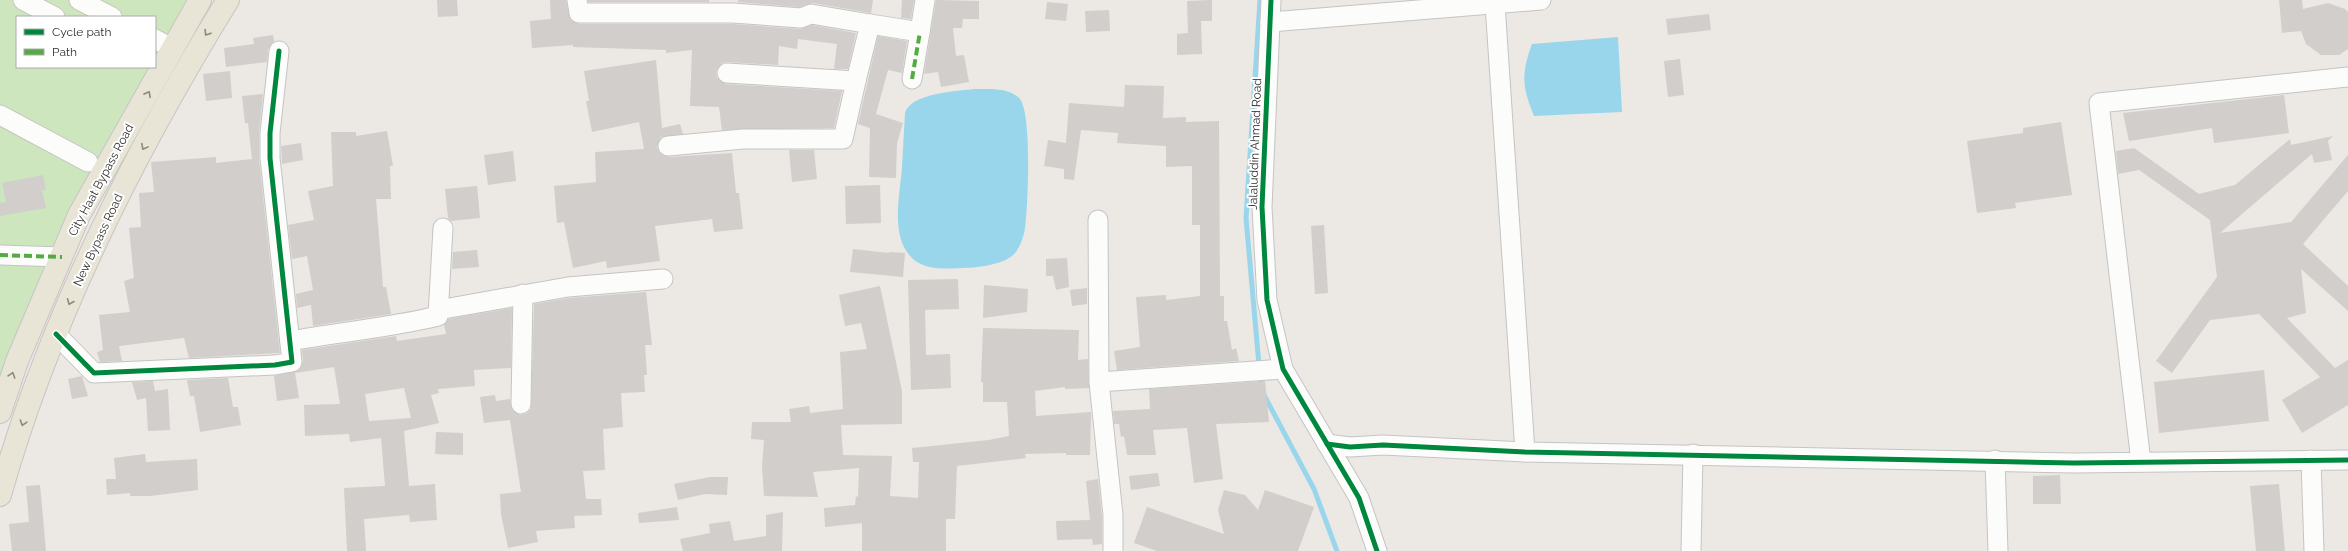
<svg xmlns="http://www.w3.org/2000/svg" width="2348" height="551" font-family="Raleway,sans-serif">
	<rect width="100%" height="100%" fill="#ece8e4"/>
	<path fill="#cee6be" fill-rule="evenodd" d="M0 0H196L75 224 0 422ZM17 17H155V67H17Z"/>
	<g fill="#99d6ec">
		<path d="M1618 37 1622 112 1534 116C1522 87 1521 74 1532 44Z"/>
		<path d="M974 89C988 89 1010 87 1020 99 1032 115 1028 206 1025 228 1024 236 1020 247 1015 253 1005 265 975 268 961 268 946 269 927 270 914 260 889 238 900 196 902 167 903 149 904 131 905 113 911 93 957 91 974 89Z"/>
	</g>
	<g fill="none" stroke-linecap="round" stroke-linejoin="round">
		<g stroke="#99d6ec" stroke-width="5">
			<path d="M1260 0 1246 218 1261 388"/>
			<path d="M1264 395 1314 489 1337 551"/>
		</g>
	</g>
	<g fill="#d1cecb" fill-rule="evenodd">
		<path d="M437 0H457L458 16 438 17Z"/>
		<path d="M550 0H566L570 19 579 24H733L800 29 812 25 856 33 848 69H834L837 44 798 39 797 49 779 46 778 65 727 62 722 63 716 72 717 78 726 84 842 91 834 128 722 130 719 107 690 106 692 50 666 53V50L573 47V45L532 48 530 21 551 19Z"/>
		<rect x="588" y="0" width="121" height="2"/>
		<path d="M738 0H873L871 13 813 3 799 7 738 2Z"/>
		<path d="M902 0H914L911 19 901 18Z"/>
		<path d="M936 0 979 1V19H963L962 28H953L956 56 964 55 969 82 941 87 938 72 924 74Z"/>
		<path d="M1212 0V21H1201L1202 54 1177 55V34L1188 33 1187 1Z"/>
		<path d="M2279 0H2302L2303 9 2328 3 2345 9 2348 12V49L2339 55H2321L2306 44 2301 31 2282 33Z"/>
		<path d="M1047 2 1068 4 1066 21 1045 19Z"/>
		<path d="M1109 10 1110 31 1086 32 1085 11Z"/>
		<path d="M1709 14 1711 30 1668 35 1666 19Z"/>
		<path d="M273 35 274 41 268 49 267 62 226 67 224 48 254 44 253 38Z"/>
		<path d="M878 36 907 41 902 73 888 70 876 114 903 123 897 143 896 178 869 177 870 128 858 124Z"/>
		<path d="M1680 59 1684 95 1668 97 1664 61Z"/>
		<path d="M656 60 662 128 680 124 683 134 661 137 657 147 659 152 669 157 732 153 736 193H739L743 229 714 232 712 219 655 226 660 261 607 268 606 261 573 268 564 222 557 223 554 186 596 182 595 152 644 149 639 122 592 132 586 101H589L584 71Z"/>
		<path d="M230 71 232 98 206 101 203 74Z"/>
		<path d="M1125 85 1164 86 1163 118 1186 117V122L1219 121 1220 296H1224V321H1227L1232 350 1236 348 1239 361 1117 370 1114 351 1140 347 1136 297 1166 295V300L1200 296V225H1192V166L1166 167V146L1117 143 1118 133 1081 130 1074 180 1064 179V169L1044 166 1048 140 1066 143 1069 103 1124 107Z"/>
		<path d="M263 94 259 132V159L280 353 189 358 184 338 119 346 122 361 100 362 97 352 103 350 99 315 130 312 124 281 134 278 129 228 141 227 139 193 154 192 151 162 216 157V163L252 159 248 123H245L242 96Z"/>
		<path d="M2284 95 2289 133 2214 143 2212 128 2129 141 2123 113Z"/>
		<path d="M2061 122 2072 195 2015 203 2016 208 1977 213 1967 141 2023 133V128Z"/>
		<path d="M387 131 393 166H390L391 199H376L383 287H386L391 314 313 326 311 305 297 308 296 294 313 290 307 256 292 259 288 225 314 220 308 191 333 186 331 132H356V136Z"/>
		<path d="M2333 136 2328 141 2332 160 2314 163 2312 154 2220 233 2291 222 2348 155V191L2303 244 2348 286V311L2301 269 2306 313 2287 318 2335 368 2348 360V405L2302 433 2282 400 2320 377 2259 314 2210 320 2172 373 2156 361 2217 277 2210 220 2139 170 2118 174 2116 151 2134 148 2199 194 2235 185 2290 139 2291 145Z"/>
		<path d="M301 143 303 160 282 164 281 146Z"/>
		<path d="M789 150H814L817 179 792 182Z"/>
		<path d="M513 151 516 181 488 185 484 155Z"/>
		<path d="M43 175 46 190H42L46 208 0 216V203L6 202 2 183Z"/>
		<path d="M880 185 881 223 846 224 845 186Z"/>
		<path d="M477 186 480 218 451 221 448 218 445 189Z"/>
		<path d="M1324 225 1328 293 1315 294 1311 226Z"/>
		<path d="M853 249 889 253V252L905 253 903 277 850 272Z"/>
		<path d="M477 250 479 267 452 269 453 252Z"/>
		<path d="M1067 258 1069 287 1056 290 1053 276H1046V259Z"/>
		<path d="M958 279 959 309 925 310 926 355 950 354 951 388 911 390 908 280Z"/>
		<path d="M984 285 1028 289 1027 312 983 318Z"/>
		<path d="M880 286 902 391V424L841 425 843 455 892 456 890 496 918 498 919 462H913L912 448 989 440 1009 436 1007 402H983V382H981L983 328 1079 330 1078 360 1088 359 1089 388 1065 389V387L1035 391 1036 416 1091 412 1090 455H1066V453L1025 454 1026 458 957 466 955 519H946V551H862V523L825 527 824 508 855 505 856 496 858 497 859 468 813 472 818 497 764 496 762 466 764 440 751 439 752 422H791L789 409 809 406 810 413 843 409 840 352 867 349 861 323 845 326 839 295Z"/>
		<path d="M1087 288V304L1072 306 1070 290Z"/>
		<path d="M646 292 652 345H645L647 375H644L645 392 621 393 623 427 603 429 605 470 583 471 586 499H601L602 515 574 516 575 528 536 531 538 542 508 548 501 514 500 494 521 492 510 420 484 423 480 397 495 395 496 401 510 399 512 410 520 415 526 414 531 409 534 304 569 298Z"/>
		<path d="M512 308 511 368 474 370 475 386 438 389 439 393 431 395 439 423 404 431 409 486 435 484 437 520 410 522 409 515 364 519 366 551H347L344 488 385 486 381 438 350 442 349 434 305 436 304 405 340 404 334 367 295 373 299 398 277 401 274 376 299 370 303 361 302 350 396 336 397 341 446 334 444 324 448 319ZM404 388 411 418 369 421 365 394Z"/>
		<path d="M2264 370 2269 421 2159 433 2154 382Z"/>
		<path d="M82 376 88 396 72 399 68 379Z"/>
		<path d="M228 378 233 407H238L241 425 200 432 194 396H190L187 380Z"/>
		<path d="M153 381 155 391 168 389 170 430 148 431 146 398 137 400 132 382Z"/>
		<path d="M1265 381 1269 422 1216 424 1223 479 1194 483 1187 428 1153 430 1156 455H1127L1124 436 1121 437 1119 424H1114L1113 411 1150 409 1149 389Z"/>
		<path d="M436 432 463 433V455L435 454Z"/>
		<path d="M145 454 146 462 197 459 198 490 150 496H130V493L107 495 106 479H116L114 458Z"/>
		<path d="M1158 473 1160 486 1131 490 1129 476Z"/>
		<path d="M2060 475 2061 504H2033V476Z"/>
		<path d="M710 477H728L727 495 705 494 678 500 674 484Z"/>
		<path d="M1098 479 1102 516V544L1093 545 1092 539 1057 540 1056 521 1090 520 1086 481Z"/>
		<path d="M2279 484 2285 551H2256L2250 486Z"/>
		<path d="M40 485 46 551H12L9 524 29 522 26 486Z"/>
		<path d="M1224 490 1245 495 1258 510 1265 490 1314 507 1298 551H1157L1134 543 1147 507 1224 534 1218 510Z"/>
		<path d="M677 507 679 520 639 523 638 513Z"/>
		<path d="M783 512 782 551H683L680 539 710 533 709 524 730 521 734 541 766 536V515Z"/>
	</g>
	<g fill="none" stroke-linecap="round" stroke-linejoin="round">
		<g stroke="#c5c4c5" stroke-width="21">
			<g id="minor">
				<path d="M23 0 55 17"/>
				<path d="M79 0 112 17"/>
				<path d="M577 0 579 13H733L801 18 811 14 870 24 856 81"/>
				<path d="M1271 0 1262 207 1267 300 1283 369 1359 498 1377 551"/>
				<path d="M1495 4 1525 452"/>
				<path d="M1270 22 1541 0"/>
				<path d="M870 24 920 32 925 0"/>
				<path d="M155 39 173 49"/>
				<path d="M912 79 920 32"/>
				<path d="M0 115 88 162"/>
				<path d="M668 146 743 139H843L856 81 727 73"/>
				<path d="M1098 220 1099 382 1113 515V551"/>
				<path d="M0 255 62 257"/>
				<path d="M438 310 568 287 663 279"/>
				<path d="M56 334 94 373 275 365 292 362 270 158V133L279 51"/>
				<path d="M290 341C339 332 389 328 438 316L443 228"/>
				<path d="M1099 382 1283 369"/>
				<path d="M521 404 523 294"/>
				<path d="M1327 444 1350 447 1383 445 1525 452 2074 463 2348 460"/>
				<path d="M1995 460 1998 551"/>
				<path d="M2311 460 2314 551"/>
				<path d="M2141 462 2099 103 2348 77"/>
				<path d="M1691 551 1693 454"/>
			</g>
		</g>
		<g stroke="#c6c5c4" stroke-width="24">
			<g id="major">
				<path d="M0 412 17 361 79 215 200 0"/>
				<path d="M0 495C49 320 133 154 228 0"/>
			</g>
		</g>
		<use href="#minor" stroke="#fcfcfb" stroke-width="19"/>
		<use href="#major" stroke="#e8e4d6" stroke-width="22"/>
		<g stroke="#54ab44" stroke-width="4" stroke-dasharray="8 4" stroke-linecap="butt">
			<path d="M912 79 920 32"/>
			<path d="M0 255 62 257"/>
		</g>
		<g stroke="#fff" stroke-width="8">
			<g id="cycleway">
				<path d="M1271 0 1262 207 1267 300 1283 369 1359 498 1377 551"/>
				<path d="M56 334 94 373 275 365 292 362 270 158V133L279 51"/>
				<path d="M1327 444 1350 447 1383 445 1525 452 2074 463 2348 460"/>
			</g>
		</g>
		<use href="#cycleway" stroke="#00873e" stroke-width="5"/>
	</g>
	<defs><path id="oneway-chevron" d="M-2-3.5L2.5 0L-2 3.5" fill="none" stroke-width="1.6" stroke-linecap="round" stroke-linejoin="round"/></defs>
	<g stroke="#8b8982">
		<use href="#oneway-chevron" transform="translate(207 33) rotate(122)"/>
		<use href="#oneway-chevron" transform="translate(148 94) rotate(-61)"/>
		<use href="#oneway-chevron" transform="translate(144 147) rotate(118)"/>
		<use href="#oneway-chevron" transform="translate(70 302) rotate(113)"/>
		<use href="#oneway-chevron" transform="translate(12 375) rotate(-72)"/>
		<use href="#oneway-chevron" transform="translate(23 423) rotate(108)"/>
	</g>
	<g text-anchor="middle" stroke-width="4" stroke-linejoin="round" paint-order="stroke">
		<g font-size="12" fill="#2e2e2e" stroke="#fff">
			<text transform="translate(1255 144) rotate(-88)" y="4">Jalaluddin Ahmad Road</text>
			<text transform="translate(101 180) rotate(-62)" y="4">City Haat Bypass Road</text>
			<text transform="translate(98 240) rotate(-65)" y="4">New Bypass Road</text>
		</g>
	</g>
	<rect x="16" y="16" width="140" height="52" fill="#ffffff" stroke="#ababab"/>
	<rect x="24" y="29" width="20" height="6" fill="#00873e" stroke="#ababab"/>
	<text x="52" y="36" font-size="12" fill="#2e2e2e">Cycle path</text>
	<rect x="24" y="49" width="20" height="6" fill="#54ab44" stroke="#ababab"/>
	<text x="52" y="56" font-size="12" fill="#2e2e2e">Path</text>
</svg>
